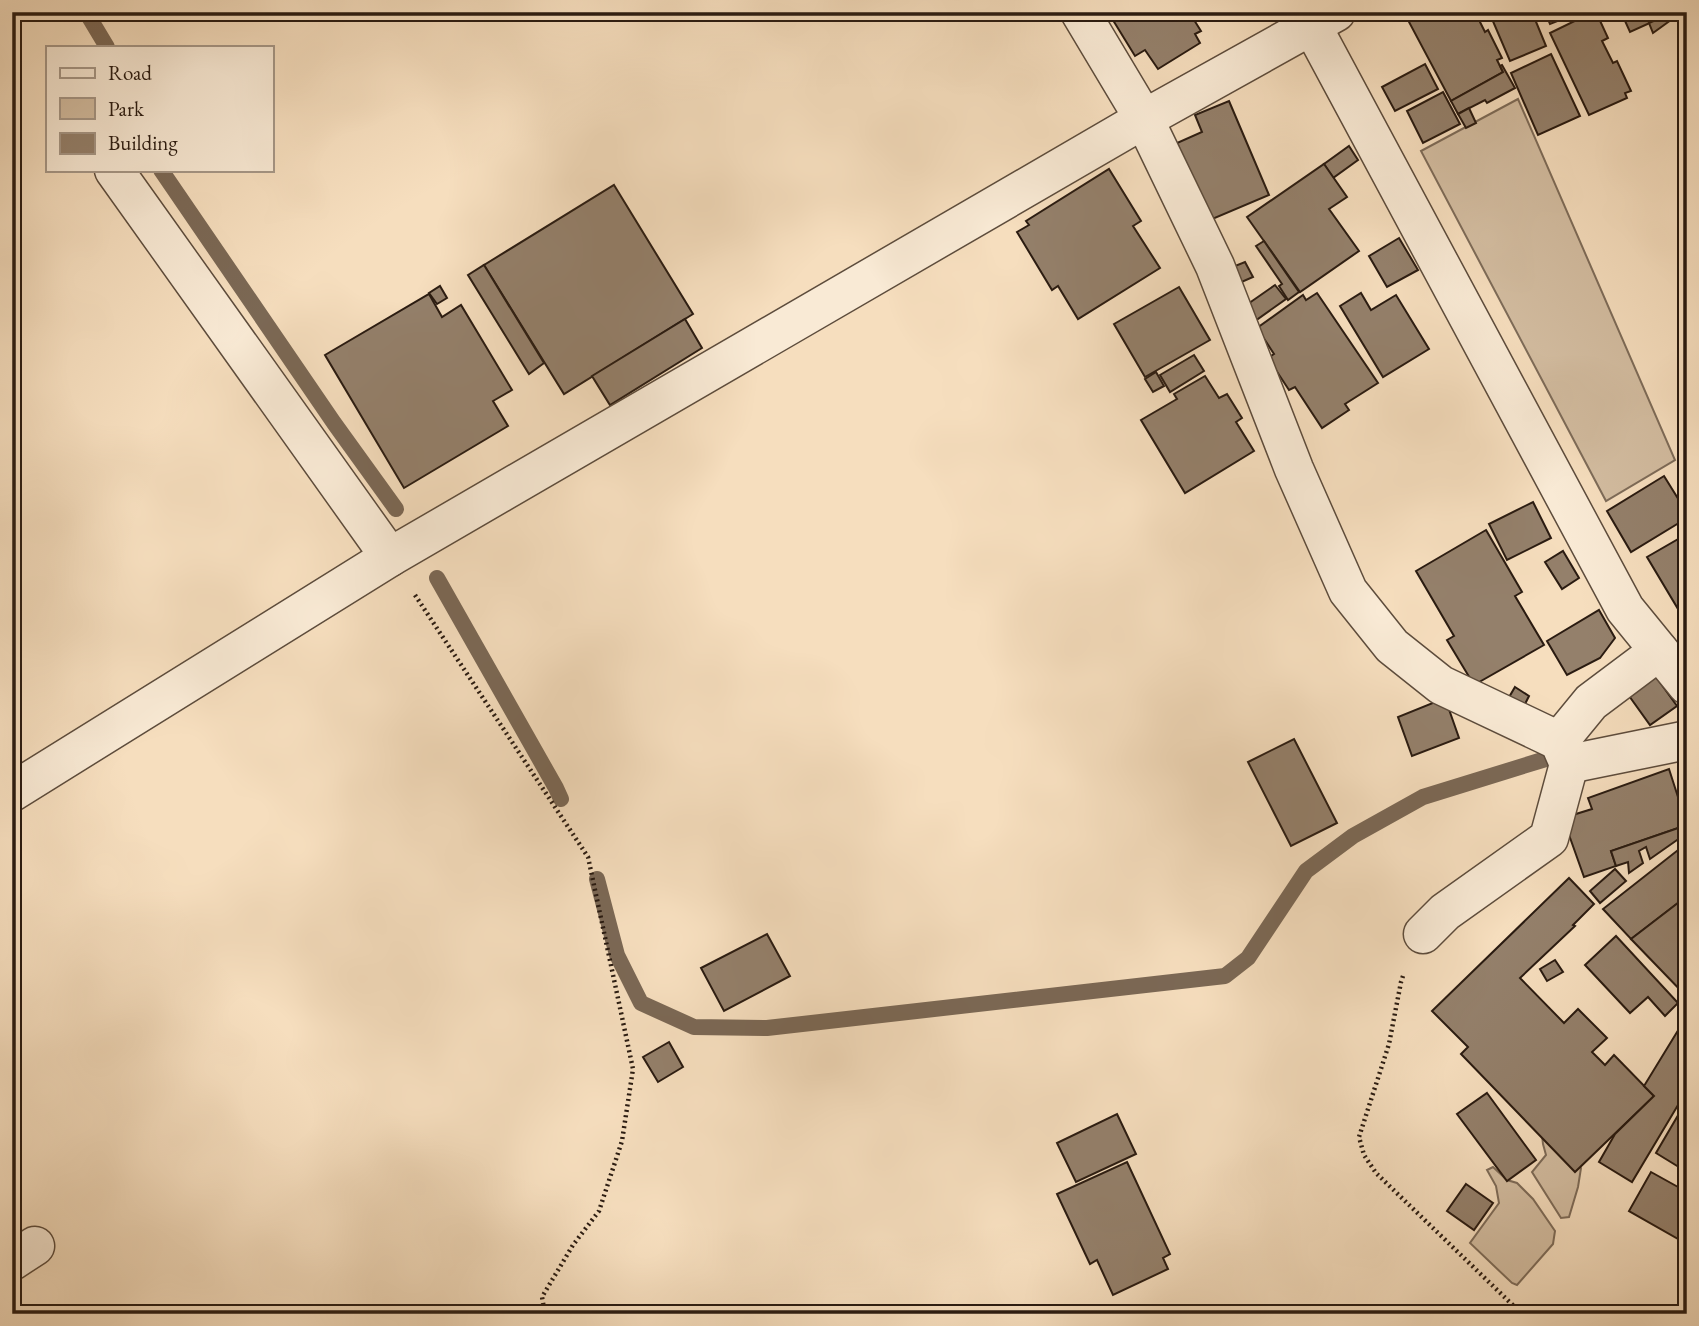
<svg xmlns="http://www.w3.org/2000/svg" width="1699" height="1326" font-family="'EB Garamond',serif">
	<rect width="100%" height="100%" fill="#f6debe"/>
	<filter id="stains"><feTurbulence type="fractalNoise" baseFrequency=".00286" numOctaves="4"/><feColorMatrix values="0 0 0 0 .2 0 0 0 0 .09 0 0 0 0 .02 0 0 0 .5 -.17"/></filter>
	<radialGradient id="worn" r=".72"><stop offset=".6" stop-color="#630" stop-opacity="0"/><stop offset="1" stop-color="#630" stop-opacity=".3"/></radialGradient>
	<g fill="#d3bda1" stroke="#7e6c59" stroke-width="2">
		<path d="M1518 99 1675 460 1606 501 1421 151Z"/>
		<path d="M1542 1135H1547L1581 1168 1578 1187 1569 1217 1561 1218 1532 1172 1546 1155 1543 1144Z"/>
		<path d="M1493 1167 1507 1180 1517 1183 1533 1199 1555 1231 1553 1244 1517 1285 1512 1283 1470 1243 1499 1203 1496 1186 1487 1170Z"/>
	</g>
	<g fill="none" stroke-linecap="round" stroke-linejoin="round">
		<g stroke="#7b6855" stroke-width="16">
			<path d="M86 12 107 47"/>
			<path d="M161 170 334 423 396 509"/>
			<path d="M437 578 556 788 561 799"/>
			<path d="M597 879 617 955 641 1003 694 1027 767 1028 1225 976 1248 958 1306 871 1353 836 1423 797 1549 758"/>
		</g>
	</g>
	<g fill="#94806b" stroke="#2a1b11" stroke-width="2">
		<path d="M1108 12H1189L1201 31 1195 34 1200 43 1158 69 1145 50 1135 56Z"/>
		<path d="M1427 12H1475L1485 32 1488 30 1502 58 1497 60 1503 72 1451 101 1409 22Z"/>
		<path d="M1489 12H1532L1546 46 1510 61Z"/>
		<path d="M1545 12H1580L1550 24Z"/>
		<path d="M1593 12H1596L1608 38 1602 41 1613 63 1617 61 1631 91 1625 93 1627 98 1589 115 1550 33Z"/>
		<path d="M1621 12H1674L1630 32Z"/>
		<path d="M1674 12H1682L1653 33 1649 23Z"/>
		<path d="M1551 54 1580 116 1538 135 1511 73Z"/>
		<path d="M1425 64 1438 89 1395 111 1382 87Z"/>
		<path d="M1502 65 1515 88 1487 103 1485 100 1458 114 1451 101 1503 72 1500 66Z"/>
		<path d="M1443 92 1460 124 1423 143 1407 111Z"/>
		<path d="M1229 101 1269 195 1210 220 1177 143 1202 132 1195 115Z"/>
		<path d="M1469 108 1476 123 1466 128 1458 114Z"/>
		<path d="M1349 146 1358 160 1333 178 1324 164Z"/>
		<path d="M1324 164 1347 197 1329 209 1359 251 1300 292 1247 217Z"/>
		<path d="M1109 169 1141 221 1133 226 1160 268 1078 319 1058 286 1052 290 1017 232 1029 225 1026 221Z"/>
		<path d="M614 185 693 314 564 394 484 265Z"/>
		<path d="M1399 238 1418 270 1387 287 1369 256Z"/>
		<path d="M1264 241 1299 292 1288 300 1279 286 1282 284 1256 246Z"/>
		<path d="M1245 262 1253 277 1237 284 1230 268Z"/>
		<path d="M484 265 544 363 529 374 468 275Z"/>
		<path d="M1275 285 1286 299 1255 321 1245 306Z"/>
		<path d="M440 286 447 298 437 304 429 293Z"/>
		<path d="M1179 287 1210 340 1145 377 1114 324Z"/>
		<path d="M1317 293 1378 383 1345 404 1349 410 1322 428 1295 387 1289 390 1268 358 1274 354 1257 328 1303 295 1306 300Z"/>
		<path d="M1361 293 1371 310 1396 295 1429 349 1383 377 1340 306Z"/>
		<path d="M429 294 442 317 461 305 512 390 493 401 508 426 404 488 325 355Z"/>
		<path d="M685 319 702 348 610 405 592 376Z"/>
		<path d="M1194 355 1204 371 1170 392 1160 375Z"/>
		<path d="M1156 372 1164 386 1153 392 1145 379Z"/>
		<path d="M1205 376 1219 398 1227 394 1242 418 1236 422 1254 451 1185 493 1141 420 1177 399 1174 394Z"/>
		<path d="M1664 476 1687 513V518L1631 552 1607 511Z"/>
		<path d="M1533 502 1551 538 1507 560 1489 524Z"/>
		<path d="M1486 530 1522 592 1515 596 1544 645 1474 685 1447 640 1454 636 1416 571Z"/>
		<path d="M1687 534V624L1647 557Z"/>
		<path d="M1563 551 1579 578 1562 589 1545 562Z"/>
		<path d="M1599 610 1615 638 1600 658 1567 675 1547 641Z"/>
		<path d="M1654 674 1677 706 1650 725 1627 693Z"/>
		<path d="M1515 687 1529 696 1523 708 1508 699Z"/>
		<path d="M1445 698 1459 738 1412 756 1398 717Z"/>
		<path d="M1294 739 1337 823 1291 846 1248 762Z"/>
		<path d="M1669 769 1687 825 1611 851 1616 866 1584 877 1563 818 1592 809 1588 798Z"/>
		<path d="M1687 825V833L1650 859 1646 847 1639 851 1643 863 1629 873 1628 862 1616 866 1611 851Z"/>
		<path d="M1687 843V896L1631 939 1603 909Z"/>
		<path d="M1615 869 1626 881 1600 903 1590 891Z"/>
		<path d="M1569 878 1594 904 1573 925 1575 926 1520 978 1564 1023 1578 1009 1607 1038 1592 1052 1605 1065 1614 1055 1654 1096 1575 1172 1461 1054 1468 1047 1432 1011Z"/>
		<path d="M1687 896V997L1631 939Z"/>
		<path d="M767 934 790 976 724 1011 701 968Z"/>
		<path d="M1616 936 1678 1003 1665 1016 1648 997 1630 1013 1585 965Z"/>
		<path d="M1555 960 1563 972 1547 981 1540 969Z"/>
		<path d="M1685 1019 1687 1020V1090L1632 1182 1599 1162 1615 1134 1654 1096 1644 1086Z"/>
		<path d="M669 1042 683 1067 658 1082 643 1057Z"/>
		<path d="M1487 1093 1536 1160 1507 1181 1457 1114Z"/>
		<path d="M1687 1100V1172L1656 1153Z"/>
		<path d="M1117 1114 1136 1154 1076 1182 1057 1143Z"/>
		<path d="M1127 1162 1170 1254 1163 1258 1168 1269 1113 1295 1097 1260 1090 1264 1057 1194Z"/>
		<path d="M1651 1172 1687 1192V1244L1629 1211Z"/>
		<path d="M1466 1184 1493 1203 1474 1230 1447 1211Z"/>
	</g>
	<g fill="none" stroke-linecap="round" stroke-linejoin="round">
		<g stroke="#5d4c3c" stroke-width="41">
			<g id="minor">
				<path d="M1080 12 1144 119 1215 266 1294 469 1348 591 1392 646 1441 685 1559 741 1569 764 1549 838 1445 912 1423 934"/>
				<path d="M1312 26 1625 609 1687 685"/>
				<path d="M114 170 390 557"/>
				<path d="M1559 741 1591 702 1659 651"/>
				<path d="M1569 764 1687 740"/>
				<path d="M12 792 390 557 1144 119 1336 12"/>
				<path d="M12 1261 35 1246"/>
			</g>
		</g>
		<g stroke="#2a1b11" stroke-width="4.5" stroke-dasharray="2 3.5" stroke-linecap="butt">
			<path d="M415 595 588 857 633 1069 622 1141 599 1211 573 1245 542 1297 545 1314"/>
			<path d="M1403 976 1401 982 1389 1044 1359 1137 1364 1155 1376 1173 1522 1314"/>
		</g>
		<use href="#minor" stroke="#f9ead5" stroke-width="38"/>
	</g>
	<rect width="1699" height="1326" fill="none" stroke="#f6debe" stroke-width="42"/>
	<rect x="14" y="14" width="1671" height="1298" fill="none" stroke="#2a1b11" stroke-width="3.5"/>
	<rect x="21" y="21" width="1657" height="1284" fill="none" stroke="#2a1b11" stroke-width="2"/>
	<rect x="46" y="46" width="228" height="126" fill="#f9ead5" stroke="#a69787" stroke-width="2"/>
	<rect x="60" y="68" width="35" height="10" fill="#f9ead5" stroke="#a69787" stroke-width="2"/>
	<text x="108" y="80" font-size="21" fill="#2a1b11">Road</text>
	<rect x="60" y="98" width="35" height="21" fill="#d3bda1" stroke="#a69787" stroke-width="2"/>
	<text x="108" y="116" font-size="21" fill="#2a1b11">Park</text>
	<rect x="60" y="133" width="35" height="21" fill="#94806b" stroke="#a69787" stroke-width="2"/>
	<text x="108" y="150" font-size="21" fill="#2a1b11">Building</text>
	<rect width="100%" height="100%" filter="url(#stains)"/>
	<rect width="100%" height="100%" fill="url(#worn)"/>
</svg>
